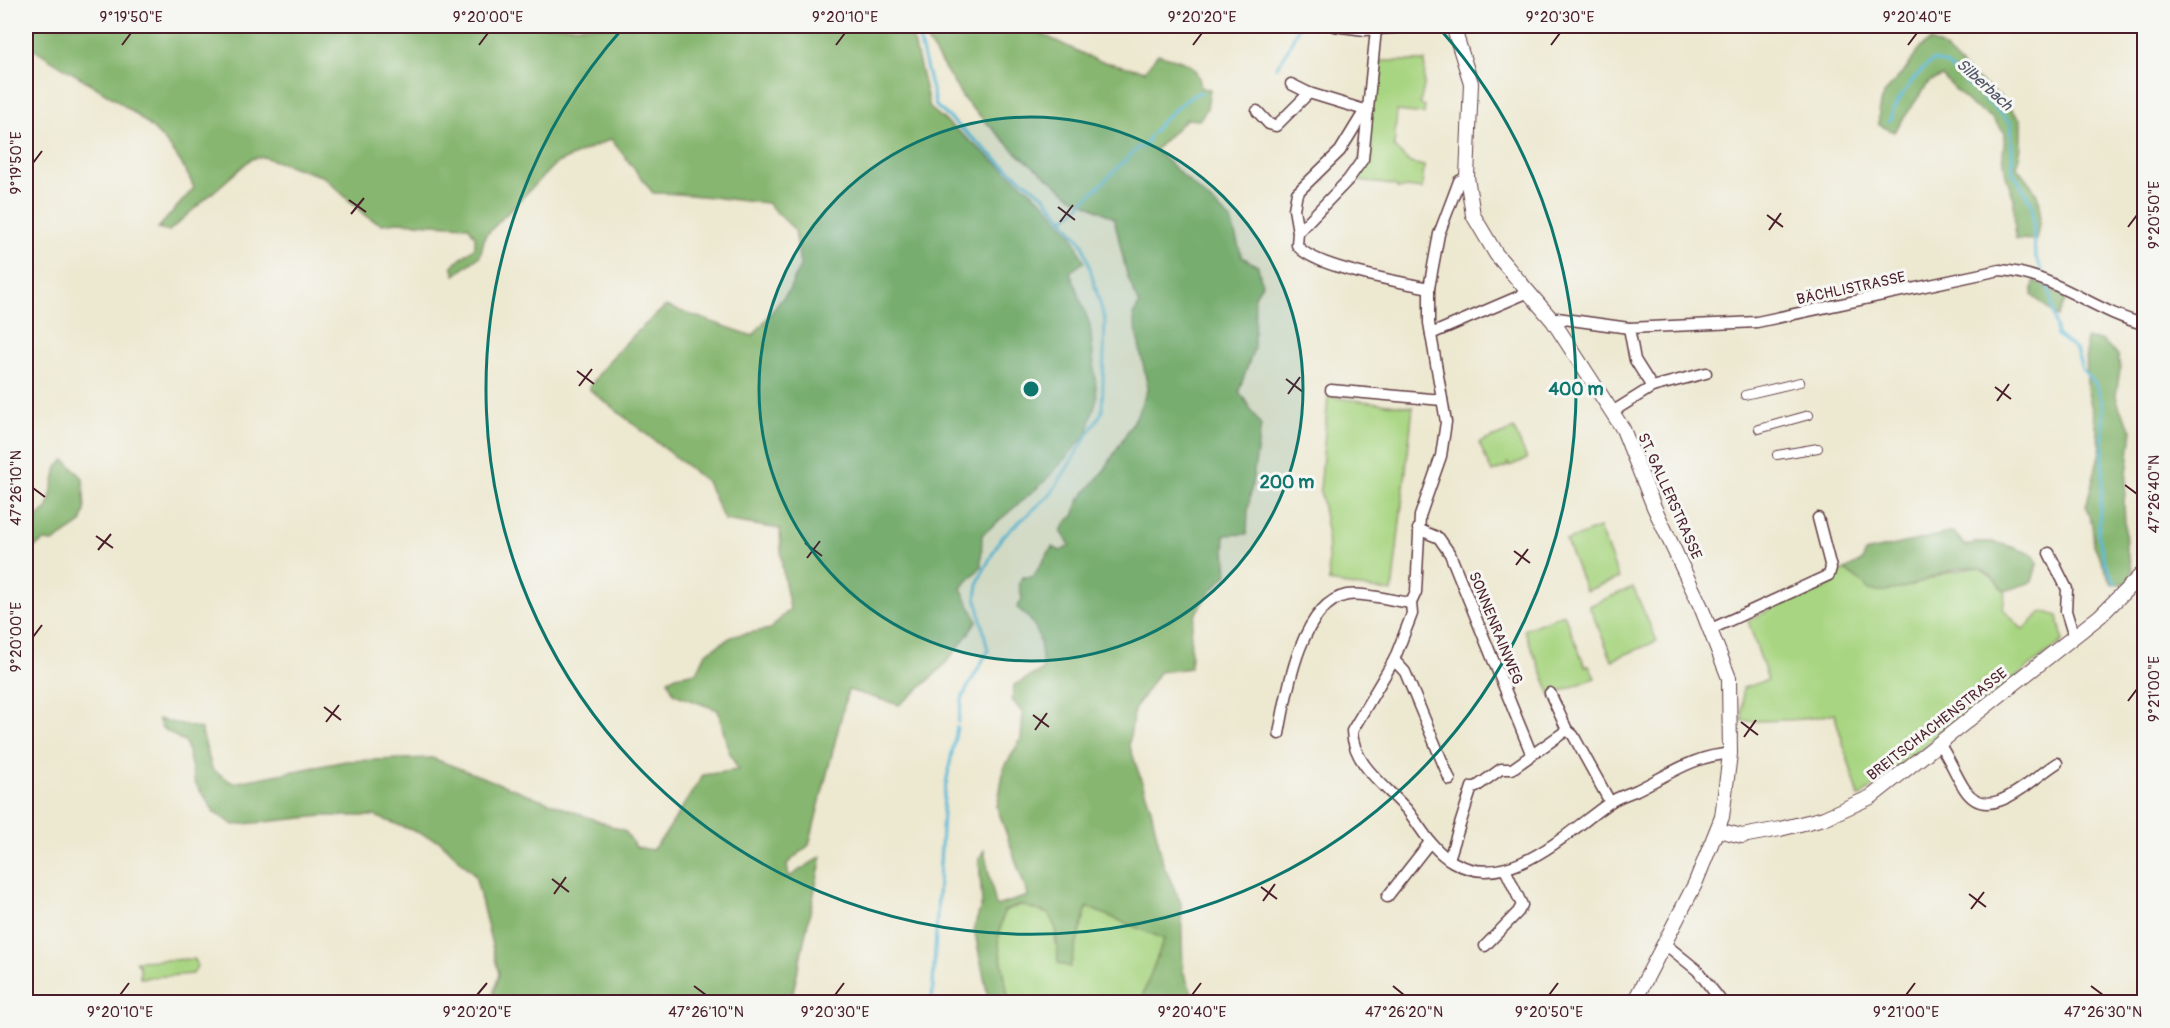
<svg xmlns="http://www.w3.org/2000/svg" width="2170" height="1028" font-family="Pangolin,sans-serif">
	<rect width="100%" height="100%" fill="#f6f6f2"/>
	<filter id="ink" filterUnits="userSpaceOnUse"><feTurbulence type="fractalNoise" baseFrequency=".0167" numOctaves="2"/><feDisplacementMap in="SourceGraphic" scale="12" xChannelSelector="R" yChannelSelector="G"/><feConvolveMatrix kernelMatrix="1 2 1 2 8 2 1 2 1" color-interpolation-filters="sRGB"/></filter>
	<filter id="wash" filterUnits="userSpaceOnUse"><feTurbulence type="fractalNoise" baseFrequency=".008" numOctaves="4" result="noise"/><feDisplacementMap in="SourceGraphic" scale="24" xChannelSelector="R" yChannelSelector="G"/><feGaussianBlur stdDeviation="1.35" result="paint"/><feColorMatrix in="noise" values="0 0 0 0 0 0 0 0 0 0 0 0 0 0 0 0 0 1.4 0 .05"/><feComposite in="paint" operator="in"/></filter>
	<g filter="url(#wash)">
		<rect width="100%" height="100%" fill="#ede8d0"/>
		<g fill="#a8d581" stroke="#797a56" stroke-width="1.5">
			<path d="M1376 61H1425L1424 86 1420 104 1425 106 1424 114 1397 111 1394 147 1410 163 1424 166 1422 189 1407 187 1398 189 1395 185 1349 180 1360 159Z"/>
			<path d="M1328 397 1413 407 1392 592 1329 582 1327 530 1320 490Z"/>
			<path d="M1514 429 1527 459 1509 466 1507 462 1508 466 1492 472 1479 443Z"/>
			<path d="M1599 528 1619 578 1586 591 1566 541Z"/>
			<path d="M1977 567 1994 579 2005 591 2003 609 2023 630 2043 611 2058 616 2063 641 1859 797 1834 713C1806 722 1773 720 1742 721L1743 688 1768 680 1748 621 1845 570 1864 584 1868 590 1911 586 1942 574Z"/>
			<path d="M1633 587 1657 641 1612 660 1589 606Z"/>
			<path d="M1564 614 1585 666 1589 665 1595 678 1551 695 1524 630Z"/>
			<path d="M1021 904 1049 914 1056 929 1055 943 1069 967 1087 907 1165 939 1140 1002H1009L998 940 1004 911Z"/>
			<path d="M194 959 197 966 193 974 140 978V967L136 961Z"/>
		</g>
		<g fill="#86b66f" stroke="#686a4d" stroke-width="1.5">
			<path d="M26 26H904L914 42 930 108 1044 202 1072 235 1084 262 1070 272 1090 325 1097 398 1087 434 1043 483 982 535 981 567 961 588 977 621C953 657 934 679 899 705L848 690 809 845 787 864 789 877 822 856 791 1002H491L499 974 475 875 440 841 375 816H322L234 825 215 813 195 783 186 743 162 728 158 719 201 729 212 769 233 783 346 761 432 758 625 831 636 847 652 850 664 836 703 775 738 770 728 749 718 710 674 694 668 680 676 676 697 672 706 653 733 636 770 629 790 609 782 567 780 529 724 520 707 482 589 389C608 356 638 331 666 306L753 336 789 290 800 266 795 230 767 203C729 200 692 193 653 193L611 139 555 164 485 236 480 256 455 275 452 266 475 247V236L468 226 397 222 382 224 367 217 324 177 263 157 251 159 169 231 158 228 194 188C163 112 88 88 26 43Z"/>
			<path d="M918 26H1025L1096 60 1145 71 1158 54C1182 62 1198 61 1201 88L1210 89 1207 109 1199 120 1186 119 1155 150 1231 220 1242 257 1258 266 1262 284 1255 296 1254 348 1239 391 1261 425 1248 511 1247 534 1224 535 1227 574C1192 611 1189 617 1191 668L1159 672 1134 710 1129 744 1151 809 1163 864 1181 903 1183 971 1196 1002H1140L1164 939 1087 907 1070 967 1058 963 1056 929 1049 914 1021 905 1004 911 998 940 1009 1002H989L974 928 982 903 979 859 984 850 996 906 1028 896 997 807 1004 768 1021 739 1023 713 1012 700 1014 685 1043 670C1041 642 1041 625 1017 608L1022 599 1019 583 1023 577H1033L1052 547 1061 551 1070 545 1061 531 1068 520 1074 516 1080 499 1105 469 1136 417 1148 388 1133 315 1139 305 1127 275 1114 218 1071 196 1019 155 965 101Z"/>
			<path d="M1931 41 1943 47 1969 73 1998 95 2021 120V147L2017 167C2041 198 2045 199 2036 240L2015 239 2014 199 2006 176 2003 155 2005 133 1992 118 1971 105 1942 76 1929 82 1894 132 1879 125C1876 93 1889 89 1907 68 1918 54 1912 50 1931 41Z"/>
			<path d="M2034 281 2067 297 2058 317 2032 295Z"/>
			<path d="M2086 339 2101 340 2118 355 2120 369 2116 396 2120 409 2132 430 2124 502 2126 549 2132 569 2130 583 2112 584 2094 545 2092 525 2086 507 2101 447 2087 389Z"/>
			<path d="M65 460 83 478 85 511 81 523 53 542 44 541 26 552V528L48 508 57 467Z"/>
			<path d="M1953 532 1966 546C1990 536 2010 546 2034 555L2037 564 2032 582 2005 591C1998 583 1987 569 1976 568 1945 562 1911 598 1868 590L1864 584 1845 570 1863 560 1865 552Z"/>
		</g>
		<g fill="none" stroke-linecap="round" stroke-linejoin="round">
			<g stroke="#5ab9d8" stroke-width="3">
				<path d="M910 26 920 42 936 106 1002 164 1044 196 1083 244 1105 321 1102 412 1051 494 1001 538 979 579 976 597 988 651 963 696 958 722"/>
				<path d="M1276 68 1285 55 1299 26"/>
				<path d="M1889 121C1899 96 1912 78 1933 60L1946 64 2011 123 2013 172 2032 204 2035 255 2044 275"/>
				<path d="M1153 133C1160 121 1188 96 1201 92"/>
				<path d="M1075 210 1139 147 1145 146 1149 136"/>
				<path d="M1063 220 1072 212"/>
				<path d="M2046 285 2050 291 2057 335 2076 350 2082 369 2097 386 2103 407V475L2098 533 2105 562 2115 583"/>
				<path d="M932 1002 944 794 957 727"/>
			</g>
		</g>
	</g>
	<g filter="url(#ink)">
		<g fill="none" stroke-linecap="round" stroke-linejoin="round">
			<g stroke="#623d44" stroke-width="10">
				<g id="pedestrian">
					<path d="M1745 395 1800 382"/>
					<path d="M1759 429 1809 415"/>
					<path d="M1777 455 1818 448"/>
				</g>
			</g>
			<g stroke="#623d44" stroke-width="13">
				<g id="minor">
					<path d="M1334 26 1365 30 1418 26"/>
					<path d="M1376 29 1363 159 1348 180 1298 232 1297 245C1311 267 1401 282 1429 288"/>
					<path d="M1291 84 1309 93"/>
					<path d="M1257 111 1269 124 1276 126 1309 93 1368 111"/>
					<path d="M1467 177 1459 181 1439 234 1429 288V323L1446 422 1441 456 1420 516 1416 592 1411 603 1412 614 1394 660 1352 731C1353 766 1388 787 1408 811 1422 829 1432 850 1453 862 1508 894 1567 832 1609 803 1617 797 1628 794 1637 790 1666 776 1697 754 1730 754"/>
					<path d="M1298 232 1294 209 1297 193 1340 151 1362 115 1368 111"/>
					<path d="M1553 321 1557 318 1629 328 1757 322 2000 270C2053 273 2094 312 2144 324"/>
					<path d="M1629 328 1635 360 1652 387"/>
					<path d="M1431 334 1529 292"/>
					<path d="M1331 390 1442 400"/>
					<path d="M1612 412 1652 387 1706 373"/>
					<path d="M1418 529 1439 538 1450 554 1531 753"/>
					<path d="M2049 553 2067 589 2066 611 2074 637"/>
					<path d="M2133 584 2144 594"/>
					<path d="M1711 629 1829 575 1831 568 1818 518"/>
					<path d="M1394 660 1405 672 1450 780"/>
					<path d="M1550 693 1567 730 1573 735 1610 802"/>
					<path d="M1279 734C1286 696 1300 604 1347 595 1363 592 1394 601 1411 603"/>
					<path d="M1939 744C1949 757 1955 774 1964 788 1988 827 2031 779 2057 763"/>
					<path d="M1449 859 1472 787H1476L1501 769H1512L1567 730"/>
					<path d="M1387 897 1430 842"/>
					<path d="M1665 944 1697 970 1722 1002"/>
					<path d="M1485 946 1518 912 1522 905 1505 869"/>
				</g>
			</g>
			<g stroke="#623d44" stroke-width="16">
				<g id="tertiary">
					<path d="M1453 26 1471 83 1467 177 1473 215 1496 254 1553 321 1623 429 1654 507 1701 607 1729 678 1730 754 1722 817 1695 884 1634 1002"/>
					<path d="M1718 830 1742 836 1780 829 1824 818 1871 797 2100 616 2144 572"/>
				</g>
			</g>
			<use href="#pedestrian" stroke="#fff" stroke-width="8"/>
			<use href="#minor" stroke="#fff" stroke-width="10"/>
			<use href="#tertiary" stroke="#fff" stroke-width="14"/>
		</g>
	</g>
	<path fill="none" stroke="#4a1f2b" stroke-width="2" d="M122 45 131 33M479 45 488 33M836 45 845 33M1193 45 1202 33M1551 45 1560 33M1908 45 1917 33M33 163 42 151M349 200 366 212M1058 207 1075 220M351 214 364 198M1767 215 1783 227M1060 222 1073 205M2128 227 2137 215M1769 230 1781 213M577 371 594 384M1286 379 1303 392M579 386 592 369M1995 387 2011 399M1288 394 1300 377M1997 401 2009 384M2125 485 2137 494M33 488 45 497M96 536 113 548M805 543 822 556M98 550 111 534M1514 551 1530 563M807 558 820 541M1516 565 1528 549M33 637 42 625M2128 701 2137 689M324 707 341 720M1033 715 1049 727M326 722 339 705M1741 722 1758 735M1035 730 1047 713M1744 737 1756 720M552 879 569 892M1261 887 1277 899M554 894 566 877M1969 894 1986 907M1263 901 1275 884M1971 909 1984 892M694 986 706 995M1393 986 1404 995M2091 986 2103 995M120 995 129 983M477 995 487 983M835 995 844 983M1192 995 1201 983M1549 995 1558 983M1906 995 1915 983"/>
	<circle cx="1031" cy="389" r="272" fill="#0f766e" fill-opacity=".12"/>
	<g fill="none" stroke="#0f766e" stroke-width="3">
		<circle cx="1031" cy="389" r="272"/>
		<path d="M1439 28A545 545 0 1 1 623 28"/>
	</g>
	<g text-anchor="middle" stroke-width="6" stroke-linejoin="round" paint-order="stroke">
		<g font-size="15" fill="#4a1f2b" stroke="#f6f6f2">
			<text transform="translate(1851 288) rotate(-12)" y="5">BÄCHLISTRASSE</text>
			<text transform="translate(1670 496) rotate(66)" y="5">ST. GALLERSTRASSE</text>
			<text transform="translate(1496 628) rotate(68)" y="5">SONNENRAINWEG</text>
			<text transform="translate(1937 724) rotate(-38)" y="5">BREITSCHACHENSTRASSE</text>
		</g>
		<g font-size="16" font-style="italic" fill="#505568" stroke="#f6f6f2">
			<text transform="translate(1985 84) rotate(42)" y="6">Silberbach</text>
		</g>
	</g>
	<circle cx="1031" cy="389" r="9" fill="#0f766e" stroke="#f6f6f2" stroke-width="3"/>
	<g font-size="18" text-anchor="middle" font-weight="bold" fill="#0f766e" stroke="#f6f6f2" stroke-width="6" stroke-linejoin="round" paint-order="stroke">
		<text x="1576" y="395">400 m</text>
		<text x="1287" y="488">200 m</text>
	</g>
	<rect width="2170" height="1028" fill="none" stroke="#f6f6f2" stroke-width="66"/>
	<rect x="33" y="33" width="2104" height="962" fill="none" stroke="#4a1f2b" stroke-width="2"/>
	<g font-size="15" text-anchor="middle" fill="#4a1f2b">
		<text x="131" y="22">9°19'50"E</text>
		<text x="488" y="22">9°20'00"E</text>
		<text x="845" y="22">9°20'10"E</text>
		<text x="1202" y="22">9°20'20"E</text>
		<text x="1560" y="22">9°20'30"E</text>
		<text x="1917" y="22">9°20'40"E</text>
		<text transform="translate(16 163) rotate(-90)" y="5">9°19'50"E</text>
		<text transform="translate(2154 215) rotate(-90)" y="5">9°20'50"E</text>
		<text transform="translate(16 488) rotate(-90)" y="5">47°26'10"N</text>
		<text transform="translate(2154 494) rotate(-90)" y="5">47°26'40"N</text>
		<text transform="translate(16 637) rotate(-90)" y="5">9°20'00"E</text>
		<text transform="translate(2154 689) rotate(-90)" y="5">9°21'00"E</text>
		<text x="120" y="1017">9°20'10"E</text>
		<text x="477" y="1017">9°20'20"E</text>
		<text x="706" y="1017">47°26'10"N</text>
		<text x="835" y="1017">9°20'30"E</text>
		<text x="1192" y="1017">9°20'40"E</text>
		<text x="1404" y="1017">47°26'20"N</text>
		<text x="1549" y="1017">9°20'50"E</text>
		<text x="1906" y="1017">9°21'00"E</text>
		<text x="2103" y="1017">47°26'30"N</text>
	</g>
</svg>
